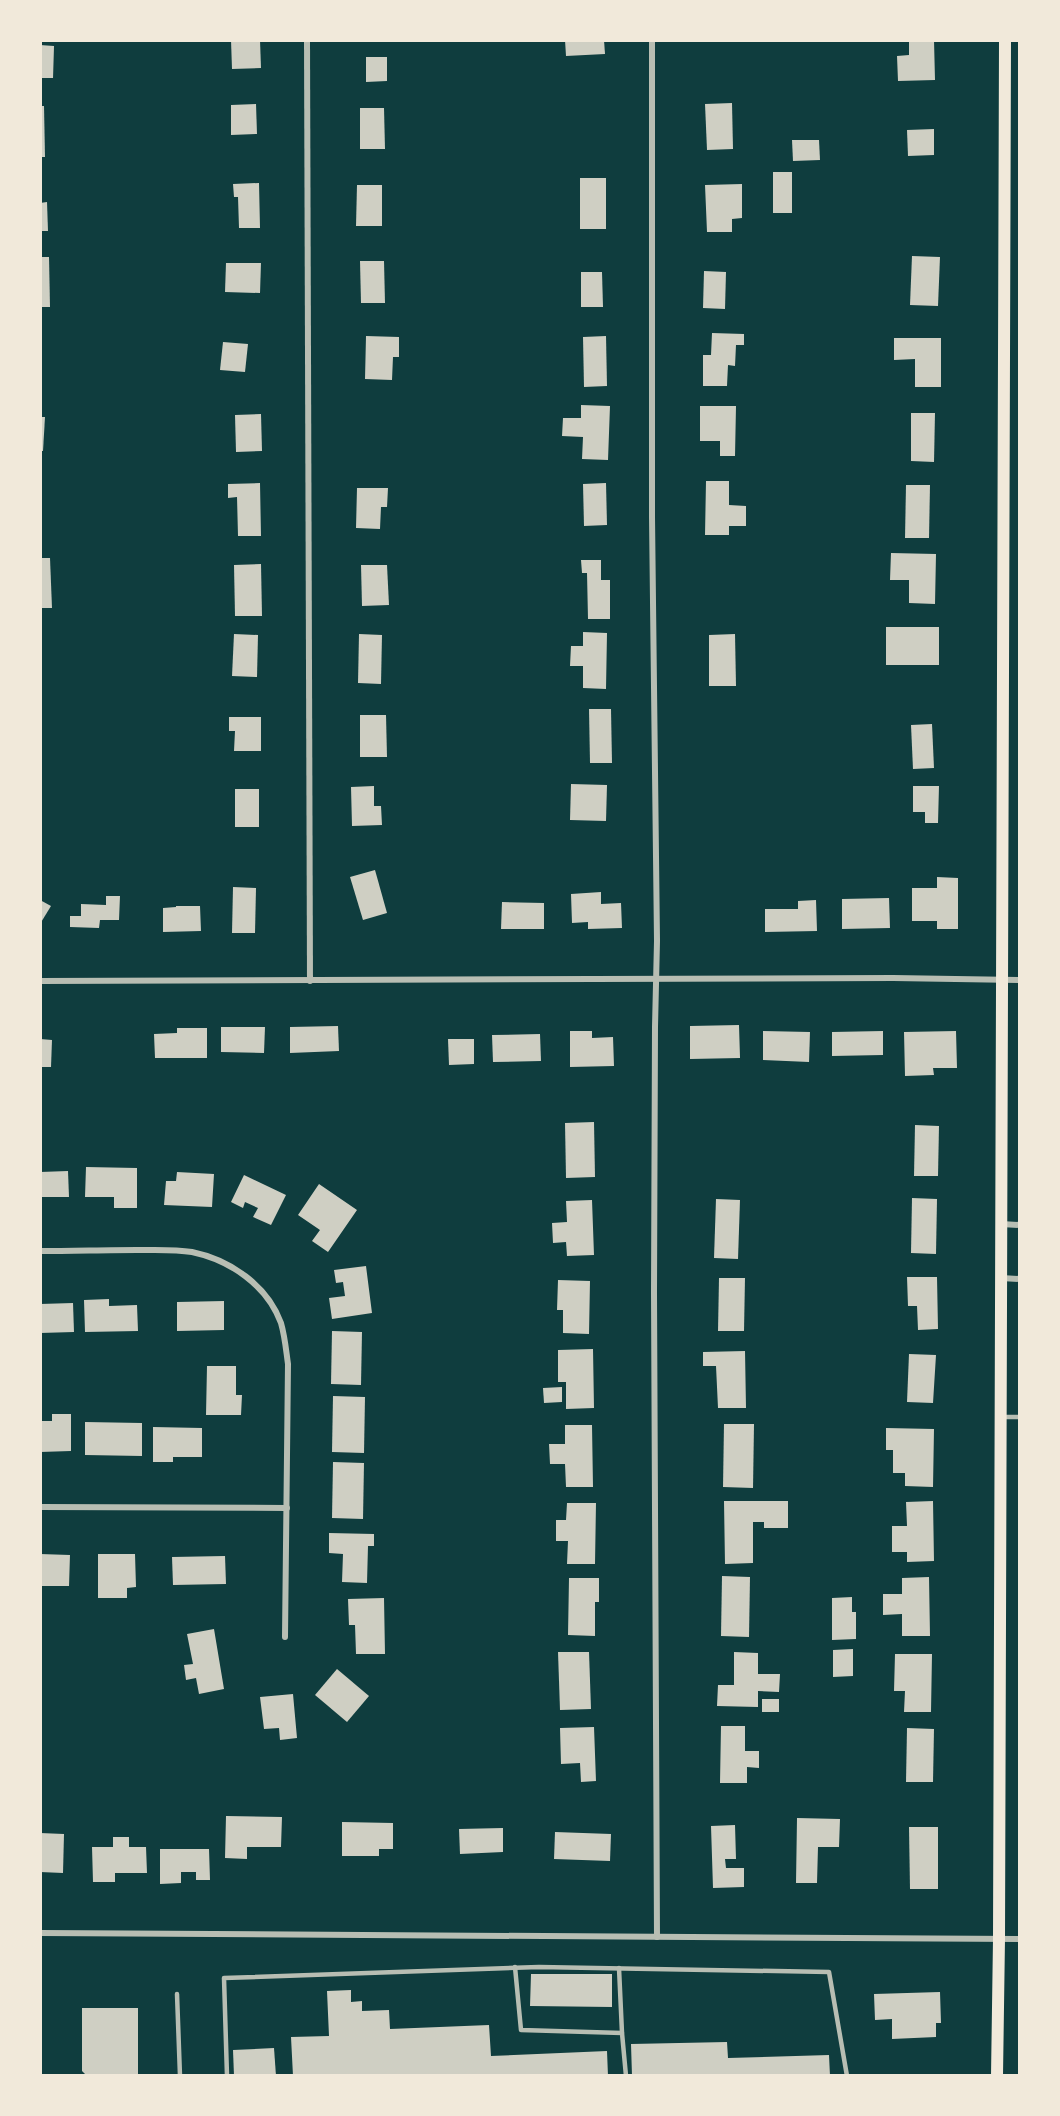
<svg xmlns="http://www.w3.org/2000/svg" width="1060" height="2116" font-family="'IBM Plex Sans',sans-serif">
	<rect width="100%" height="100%" fill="#0f3d3e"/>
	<g fill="#cfcfc3">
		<path d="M231 40H260L261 68 232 69Z"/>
		<path d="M565 40H604L605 54 566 56Z"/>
		<path d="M909 40H934L935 80 898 81 897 56 909 55Z"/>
		<path d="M40 45 54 46 53 78H40Z"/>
		<path d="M366 57H387V81L366 82Z"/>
		<path d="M732 103 733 149 707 150 705 104Z"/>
		<path d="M256 104 257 134 231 135V105Z"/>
		<path d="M40 106H44L45 157H40Z"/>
		<path d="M360 108H384L385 149H360Z"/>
		<path d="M934 129V155L908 156 907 130Z"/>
		<path d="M792 140H819L820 160 793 161Z"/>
		<rect x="773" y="172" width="19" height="41"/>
		<rect x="580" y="178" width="26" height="51"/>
		<path d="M259 183 260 228H239L238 197H234L233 184Z"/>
		<path d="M742 184V218L732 219V232H707L705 185Z"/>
		<path d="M357 185H382V226H356Z"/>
		<path d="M47 202 48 231H40V203Z"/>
		<path d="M912 256 940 257 938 306 910 305Z"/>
		<path d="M40 257H49L50 307H40Z"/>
		<path d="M360 261H384L385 303H361Z"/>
		<path d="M226 263H261L260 293 225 292Z"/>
		<path d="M704 271 726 272 725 309 703 308Z"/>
		<path d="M581 272H602L603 307H581Z"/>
		<path d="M712 333 744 334V345H736L735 366 728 365 727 386H703V355H711Z"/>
		<path d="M366 336 399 337V357H393L392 380 365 379Z"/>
		<path d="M606 336 607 386 584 387 583 337Z"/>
		<path d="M894 338H941V387H915V359L894 360Z"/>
		<path d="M223 342 248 344 245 372 220 370Z"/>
		<path d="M581 405 610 406 608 460 582 459 583 437 562 436 563 418H581Z"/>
		<path d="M700 406H736L735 456H720V441H700Z"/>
		<path d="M911 413H935L934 462 911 461Z"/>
		<path d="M261 414 262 451 236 452 235 415Z"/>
		<path d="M40 417H45L43 451H40Z"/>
		<path d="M706 481H729V505L746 506V526H729V535H705Z"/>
		<path d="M260 483 261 536H238L237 497 228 498V484Z"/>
		<path d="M606 483 607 525 584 526 583 484Z"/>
		<path d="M906 485H930L929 538H905Z"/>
		<path d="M357 488H388L387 507H381L380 529 356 528Z"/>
		<path d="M891 553 936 554 935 604 909 603V580H890Z"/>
		<path d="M40 558H50L52 608H40Z"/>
		<path d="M581 560H601V580H610V619H588L587 573H582Z"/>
		<path d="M261 564 262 616H235L234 565Z"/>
		<path d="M361 565H387L389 605 362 606Z"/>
		<rect x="886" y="627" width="53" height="38"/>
		<path d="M583 632 607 633 606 689 583 688V666H570L571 646H583Z"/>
		<path d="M234 634 258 635 257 677 232 676Z"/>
		<path d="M359 634 382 635 381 684 358 683Z"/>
		<path d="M735 634 736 686H709V635Z"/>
		<path d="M589 709H611L612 763H590Z"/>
		<path d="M360 715H386L387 757H360Z"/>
		<path d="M229 717H261V751H234L235 731H229Z"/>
		<path d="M932 724 934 768 913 769 911 725Z"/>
		<path d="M571 784 607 785 606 821 570 820Z"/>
		<path d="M374 786V806H381L382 825 352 826 351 787Z"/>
		<path d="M913 786H939L938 823H925V812H913Z"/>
		<rect x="235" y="789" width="24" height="38"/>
		<path d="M375 870 387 913 363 920 350 877Z"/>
		<path d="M937 877 958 878V929H937V921H912V888H937Z"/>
		<path d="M233 887 256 888 255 933H232Z"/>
		<path d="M601 892V904L621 903 622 928 588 929V922L572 923 571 894Z"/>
		<path d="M106 896H120L119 920H100L99 928 70 927V916H81V904L106 905Z"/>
		<path d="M889 898 890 928 842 929V899Z"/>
		<path d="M40 900 51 906 40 924Z"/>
		<path d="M816 900 817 931 765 932V909H798V901Z"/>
		<path d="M502 902 544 903V929H501Z"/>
		<path d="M176 906H200L201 931 163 932V908L176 907Z"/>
		<path d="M739 1025 740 1058 690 1059V1026Z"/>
		<path d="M338 1026 339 1051 290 1053V1027Z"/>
		<path d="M221 1027H265L264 1053 221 1052Z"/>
		<path d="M177 1028H207V1058H155L154 1034 177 1033Z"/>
		<path d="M570 1031H592V1038L613 1037 614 1066 570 1067Z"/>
		<path d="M763 1031 810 1032 809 1062 763 1060Z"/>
		<path d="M883 1031V1055L832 1056V1032Z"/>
		<path d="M956 1031 957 1068H933L934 1075 905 1076 904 1032Z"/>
		<path d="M540 1034 541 1061 493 1062 492 1035Z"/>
		<path d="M40 1039 52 1040 51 1067H40Z"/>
		<path d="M448 1039H474V1064L449 1065Z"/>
		<path d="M594 1122 595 1177 566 1178 565 1123Z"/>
		<path d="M915 1125 939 1126 938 1176H914Z"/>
		<path d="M86 1167 137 1168V1208H114V1197H85Z"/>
		<path d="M68 1171 69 1197H40V1172Z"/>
		<path d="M177 1172 214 1174 212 1207 164 1205 166 1181H176Z"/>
		<path d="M244 1175 286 1195 271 1225 253 1217 258 1208 245 1202 243 1208 231 1202Z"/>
		<path d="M319 1184 357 1210 328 1252 312 1241 320 1230 298 1215Z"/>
		<path d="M912 1198 937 1199 936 1254 911 1253Z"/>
		<path d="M716 1199 740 1200 738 1259 714 1258Z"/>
		<path d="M592 1200 594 1255 567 1256 566 1242 553 1243 552 1223 567 1222 566 1201Z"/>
		<path d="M366 1266 372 1313 332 1319 329 1298 345 1296 343 1282 336 1283 334 1270Z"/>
		<path d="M907 1277H937L938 1329 918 1330 917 1306H908Z"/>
		<path d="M719 1278H745L744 1331H718Z"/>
		<path d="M558 1280 590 1281 589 1334 563 1333V1310H557Z"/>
		<path d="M109 1299V1306L137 1305 138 1331 85 1332 84 1300Z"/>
		<path d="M224 1301V1330L177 1331V1302Z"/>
		<path d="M73 1303 74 1332 40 1333V1304Z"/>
		<path d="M332 1331 362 1332 361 1385 331 1384Z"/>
		<path d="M593 1349 594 1408 566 1409V1382H558V1350Z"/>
		<path d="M745 1351 746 1408H718L716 1366H703V1352Z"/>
		<path d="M909 1354 936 1355 933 1403 907 1402Z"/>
		<path d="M207 1366H236V1395H242L241 1415H206Z"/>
		<path d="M562 1387V1402L544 1403 543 1388Z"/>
		<path d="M333 1396 365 1397 364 1453 332 1452Z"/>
		<path d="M52 1414H71V1451L40 1452V1421H52Z"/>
		<path d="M85 1422 142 1423V1456L85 1455Z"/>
		<path d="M724 1424H754L753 1488 723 1487Z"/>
		<path d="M565 1425H592L593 1487H566L565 1464H550L549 1444H565Z"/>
		<path d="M153 1427 202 1428V1457H173V1462H153Z"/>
		<path d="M886 1428 934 1429 933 1487 905 1486V1473H893V1450H886Z"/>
		<path d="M333 1462 364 1463 363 1519 332 1518Z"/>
		<path d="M724 1501H788V1528H764V1522H753V1563L725 1564Z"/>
		<path d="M933 1501 934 1561 907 1562V1552H892V1526H907L906 1502Z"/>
		<path d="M567 1503H596L595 1564H567L568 1541H556V1520H566Z"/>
		<path d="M329 1533 374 1534V1546H368L367 1583 342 1582 343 1554 329 1553Z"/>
		<path d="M40 1554 70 1555 69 1586H40Z"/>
		<path d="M98 1554H135L136 1587 127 1588V1598H98Z"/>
		<path d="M225 1556 226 1584 173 1585 172 1557Z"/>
		<path d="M722 1576 750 1577 749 1637 721 1636Z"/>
		<path d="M929 1577 930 1636H902V1614L883 1615V1594H902V1578Z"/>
		<path d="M569 1578H599V1602H595V1636L568 1635Z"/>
		<path d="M852 1597V1612H856V1639L832 1640V1598Z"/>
		<path d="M384 1598 385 1654H356L355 1625H349L348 1599Z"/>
		<path d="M214 1629 224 1689 199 1694 196 1678 186 1680 184 1665 193 1664 187 1634Z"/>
		<path d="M853 1649V1676L833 1677V1650Z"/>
		<path d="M558 1652H589L591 1709 560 1710Z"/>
		<path d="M734 1652 758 1653V1674H780L779 1692 758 1691V1707L717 1706 718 1685H734Z"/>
		<path d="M895 1654H932L931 1712H904L905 1691H894Z"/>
		<path d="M337 1669 369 1696 347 1722 315 1695Z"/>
		<path d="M293 1694 297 1738 280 1740 279 1728 264 1729 260 1697Z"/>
		<rect x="762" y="1699" width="17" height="13"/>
		<path d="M721 1726H745V1751H759V1768L747 1767V1783H720Z"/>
		<path d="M594 1727 596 1781 581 1782 580 1763 561 1764 560 1728Z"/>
		<path d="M907 1728 934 1729 933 1782H906Z"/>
		<path d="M226 1816 282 1817 281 1847H247V1859L225 1858Z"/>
		<path d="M797 1818 840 1819 839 1847H818L817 1883H796Z"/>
		<path d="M342 1822 393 1823V1849H379V1856H342Z"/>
		<path d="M735 1825 736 1859H725L726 1868H744V1887L713 1888 711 1826Z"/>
		<path d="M909 1827H938V1889H910Z"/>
		<path d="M503 1828V1852L460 1854 459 1829Z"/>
		<path d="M555 1832 611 1834 610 1861 554 1859Z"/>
		<path d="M40 1833 64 1834 63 1873 40 1872Z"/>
		<path d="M113 1837H129V1847H146L147 1873H115V1882H93L92 1847H113Z"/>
		<path d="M160 1849H209L210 1880H196V1872H181V1883L160 1884Z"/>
		<path d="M531 1974H612V2007L530 2006Z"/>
		<path d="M351 1990V2002L362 2001V2011L389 2010 390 2029 489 2025 491 2056 607 2051 608 2076H293L291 2037 329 2036 327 1991Z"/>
		<path d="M940 1992 941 2023H936V2037L892 2039V2019L875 2020 874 1994Z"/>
		<path d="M82 2008H138V2076H87L82 2071Z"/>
		<path d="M727 2042 728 2058 829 2055 830 2076H632L631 2044Z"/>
		<path d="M274 2048 276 2076H234L233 2050Z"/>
	</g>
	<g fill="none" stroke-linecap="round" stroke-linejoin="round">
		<g stroke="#b8beb3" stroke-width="4.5">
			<path d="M1001 1417H1020"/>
			<path d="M515 1967 521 2030 622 2033 626 2076"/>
			<path d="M619 1968 622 2033"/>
			<path d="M177 1994 180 2076"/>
			<path d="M227 2076 224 1978 539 1967 829 1972 847 2076"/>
		</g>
		<g stroke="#b8beb3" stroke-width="6">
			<path d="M307 40 310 981"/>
			<path d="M652 40V517L657 941 655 1027 654 1293 657 1937"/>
			<path d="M40 981 893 978 1020 980"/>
			<path d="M1001 1224 1020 1225"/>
			<path d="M40 1251C73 1251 105 1250 137 1250 155 1250 174 1249 192 1252 230 1260 267 1285 281 1323 285 1337 286 1350 288 1364L285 1637"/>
			<path d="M1001 1278 1020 1279"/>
			<path d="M40 1507 287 1508"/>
			<path d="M40 1933 1020 1939"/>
		</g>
		<path stroke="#f1e9da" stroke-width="12" d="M997 2076 999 1939 1005 40"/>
	</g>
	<rect width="1060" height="2116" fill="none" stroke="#f1e9da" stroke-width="84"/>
</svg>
